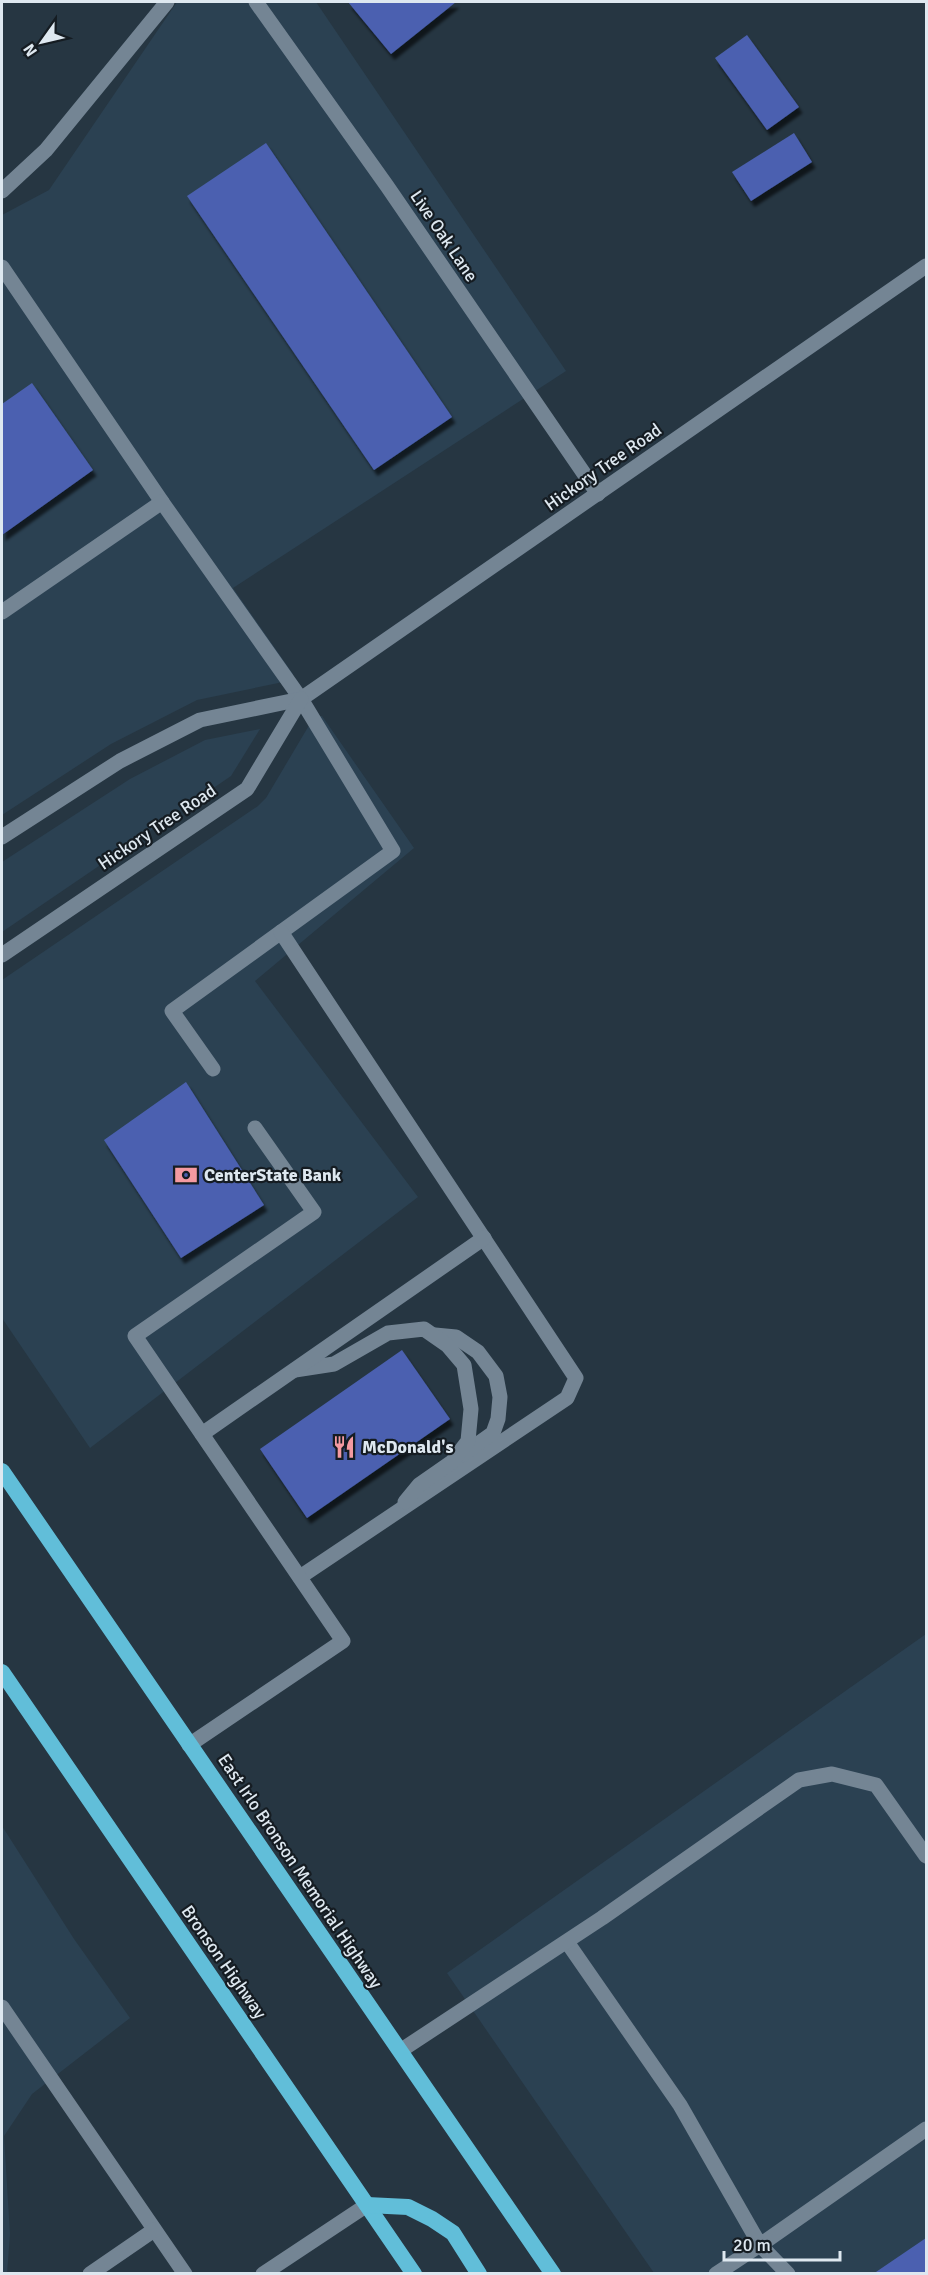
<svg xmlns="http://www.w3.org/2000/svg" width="928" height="2275" font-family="Signika,sans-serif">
	<defs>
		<filter id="shadow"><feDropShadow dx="3.5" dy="6" stdDeviation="1.5" flood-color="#0009"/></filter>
	</defs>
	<rect width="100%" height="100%" fill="#263642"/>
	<g fill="#2b4152">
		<path d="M177 2H316L566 371 233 588 293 674 288 681 197 700 111 744 2 815V215L49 190Z"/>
		<path d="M322 716 414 848 255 981 418 1197 90 1448 2 1318V980L258 806 266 798 314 717Z"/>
		<path d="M260 729 231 776 2 932V862L130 779 205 740Z"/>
		<path d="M926 1634V2273H654L447 1973Z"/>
		<path d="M2 1826 74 1939 130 2018 32 2094 4 2136 10 2234 7 2274 2 2273Z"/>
	</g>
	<g fill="#4b61b0" filter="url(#shadow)">
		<path d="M348 2H456L391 54Z"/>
		<path d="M747 35 799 107 767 130 715 58Z"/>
		<path d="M794 133 812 162 751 201 732 172Z"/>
		<path d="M266 143 452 417 374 470 187 196Z"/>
		<path d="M32 383 93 470 2 535V404Z"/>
		<path d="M186 1082 264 1205 181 1258 104 1140Z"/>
		<path d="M402 1350 450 1419 307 1518 260 1449Z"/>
		<path d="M926 2238V2274H873Z"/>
	</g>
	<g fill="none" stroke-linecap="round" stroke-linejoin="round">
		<g stroke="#748594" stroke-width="15">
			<path d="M2 267 162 502"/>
			<path d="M2 612 162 502 301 699 393 851 172 1011 213 1069"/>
			<path d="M281 932 576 1378 567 1398 300 1577"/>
			<path d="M435 1335 456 1337 478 1352 496 1376 500 1397 498 1419 493 1433 462 1455"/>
			<path d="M295 1370 334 1364 388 1333 424 1329 447 1345 464 1365 471 1409 468 1441 452 1462 419 1485 405 1502"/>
			<path d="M202 1434 484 1238"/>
			<path d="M189 1745 343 1641 135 1336 314 1212 255 1128"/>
			<path d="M567 1942 680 2105 760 2245 926 2129"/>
			<path d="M2 2007 185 2274"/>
			<path d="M400 2051 602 1918 799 1780 832 1774 876 1785 926 1856"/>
			<path d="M90 2274 154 2230"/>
			<path d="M263 2274 367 2205"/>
			<path d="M716 2274 760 2245 788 2274"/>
		</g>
		<g stroke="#748594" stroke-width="15">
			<path d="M256 2 387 186 598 494"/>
			<path d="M2 191 46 150 167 2"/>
		</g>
		<g stroke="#748594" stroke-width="15">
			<path d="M2 837 120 761 200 720 301 699 926 266"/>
			<path d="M2 955 247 789 301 699"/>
		</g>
		<g stroke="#61bed9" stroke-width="16">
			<path d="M2 1471 553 2274"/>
			<path d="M2 1672 414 2274"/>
			<path d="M367 2205 408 2207 432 2219 453 2233 479 2274"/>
		</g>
	</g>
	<defs>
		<g id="bank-bare" transform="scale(1.8)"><path d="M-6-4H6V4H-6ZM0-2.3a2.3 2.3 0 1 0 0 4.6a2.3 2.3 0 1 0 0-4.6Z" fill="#f49aa1" stroke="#151c22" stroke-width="2.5" paint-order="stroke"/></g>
		<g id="restaurant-bare" transform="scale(1.8)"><path d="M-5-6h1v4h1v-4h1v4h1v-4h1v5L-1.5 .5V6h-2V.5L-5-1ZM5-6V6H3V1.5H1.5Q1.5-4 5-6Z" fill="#f49aa1" stroke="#151c22" stroke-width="2.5" paint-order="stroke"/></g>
	</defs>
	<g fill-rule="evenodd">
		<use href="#bank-bare" x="186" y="1175"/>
		<use href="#restaurant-bare" x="344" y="1447"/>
	</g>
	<g text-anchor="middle" stroke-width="4.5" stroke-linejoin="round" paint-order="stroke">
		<g font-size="18" fill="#dee8f0" stroke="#151c22">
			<text transform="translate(444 236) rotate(56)" y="6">Live Oak Lane</text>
			<text transform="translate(603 467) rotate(-35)" y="6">Hickory Tree Road</text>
			<text transform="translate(157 827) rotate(-34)" y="6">Hickory Tree Road</text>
			<text transform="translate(300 1871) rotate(56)" y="6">East Irlo Bronson Memorial Highway</text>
			<text transform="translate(224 1962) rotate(55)" y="6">Bronson Highway</text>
		</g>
		<g font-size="18" font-weight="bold" fill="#dee8f0" stroke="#151c22" text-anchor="start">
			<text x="204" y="1181">CenterState Bank</text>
			<text x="362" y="1453">McDonald's</text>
		</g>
	</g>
	<rect width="928" height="2275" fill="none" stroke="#dee8f0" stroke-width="6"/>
	<g transform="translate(42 42) rotate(236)" stroke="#151c22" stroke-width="4.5" paint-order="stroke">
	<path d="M0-4.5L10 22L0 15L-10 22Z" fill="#dee8f0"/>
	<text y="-9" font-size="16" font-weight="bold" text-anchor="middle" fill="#dee8f0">N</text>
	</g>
	<path d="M724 2251v9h116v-9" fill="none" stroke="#dee8f0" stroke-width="3"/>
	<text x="733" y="2251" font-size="18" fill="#dee8f0" stroke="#151c22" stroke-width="4.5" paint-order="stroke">20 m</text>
</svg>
